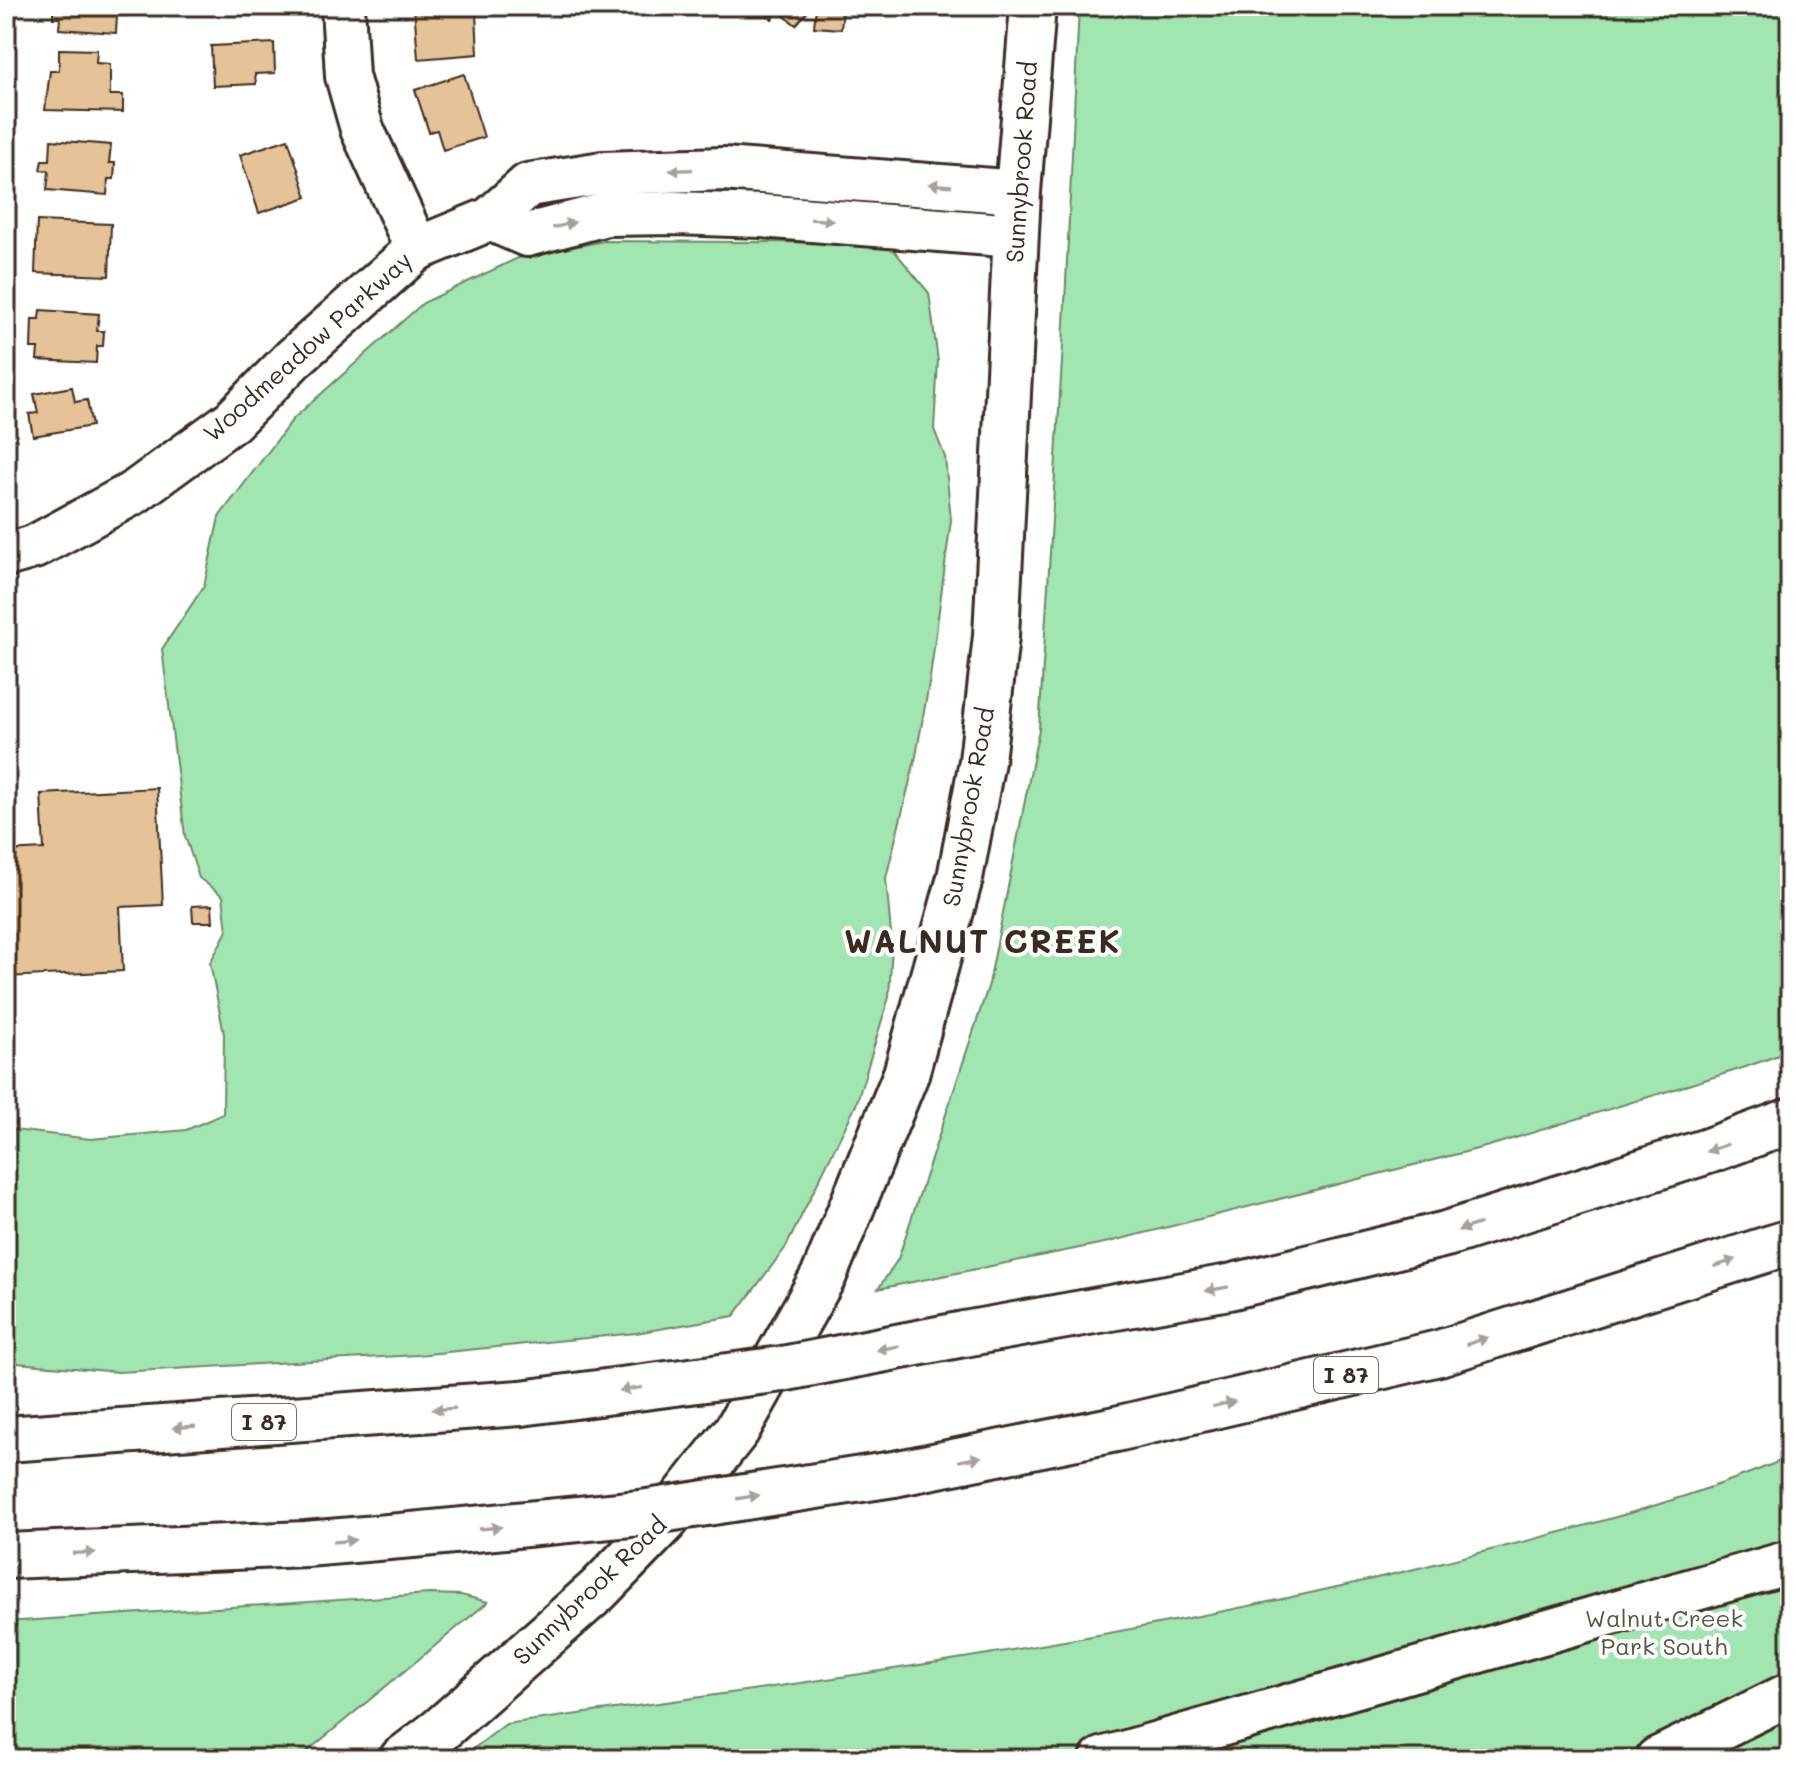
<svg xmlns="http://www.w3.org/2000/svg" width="1796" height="1765" font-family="Mali,sans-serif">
	<rect width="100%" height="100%" fill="#fff"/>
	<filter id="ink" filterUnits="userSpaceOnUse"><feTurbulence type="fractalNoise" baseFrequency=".0125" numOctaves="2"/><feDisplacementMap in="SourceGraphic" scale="16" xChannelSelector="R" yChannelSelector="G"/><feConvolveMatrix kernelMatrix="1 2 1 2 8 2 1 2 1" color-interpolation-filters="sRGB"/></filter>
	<g filter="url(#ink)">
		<g fill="#a1e5b0" stroke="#6e8867" stroke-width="2">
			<path d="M1079 6H1790V1051L1740 1069 1489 1146 1109 1242 878 1289 898 1259 989 984 1039 729 1063 345Z"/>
			<path d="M604 241 888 243 929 293 938 361 934 429 945 457 951 520 930 678 916 756 886 878 892 945 889 997 856 1105 786 1247 734 1316 636 1333 418 1355 119 1372 6 1362V1129L91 1139 186 1130 223 1114 224 1034 210 963 227 931 223 896 199 878 185 836 162 649 204 586 219 517 293 419 423 303 518 258Z"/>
			<path d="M1790 1457V1759H460L506 1724C820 1681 1135 1639 1443 1562 1560 1533 1679 1504 1790 1457Z"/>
			<path d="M429 1594 461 1595 488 1602 298 1759H6V1622Z"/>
		</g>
		<g fill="#e5c297" stroke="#3b2a1e" stroke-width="2">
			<path d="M53 6H127L126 16 117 15 116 33 59 29 60 18H53Z"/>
			<path d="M414 6H458L459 14 476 13 478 54 418 59Z"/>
			<path d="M756 6H812L796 25 778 11 772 19Z"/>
			<path d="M816 7 843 10 841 29 814 27Z"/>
			<path d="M274 43 275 73 255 74 256 84 213 86 211 46Z"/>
			<path d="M59 49 97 50 96 63 110 64V95H123V112L45 110 50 71H59Z"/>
			<path d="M464 74 484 137 443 150 437 130 429 132 415 90Z"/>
			<path d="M288 139 307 197 259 213 240 155Z"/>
			<path d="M51 140 111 145 109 163H115L114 179H108L107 195 47 190 49 171 40 170 42 160H50Z"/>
			<path d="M37 221 111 224 109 276 35 273Z"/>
			<path d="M40 310 99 314 97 331H104L103 346H97L96 363 37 360 38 348H31L32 319H39Z"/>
			<path d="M72 387 75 402 87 400 92 426 33 436 29 414 38 413 34 394Z"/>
			<path d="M157 788 163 905 120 907 123 971 6 977V851L44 849 41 794Z"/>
			<path d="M212 905 213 922H193L192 906Z"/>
		</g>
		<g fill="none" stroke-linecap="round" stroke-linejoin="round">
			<g stroke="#3b2a1e" stroke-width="48">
				<g id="minor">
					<path d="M343 6 347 76 362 129 417 249"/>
					<path d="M490 219 527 235 606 214 675 213 761 216 1016 236"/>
					<path d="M6 555 34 547 135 492 232 421 293 359 417 249 490 219 528 185 603 173 723 169 1018 192"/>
					<path d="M1102 1759 1790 1562"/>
					<path d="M1657 1759 1790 1694"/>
				</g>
			</g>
			<g stroke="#3b2a1e" stroke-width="50">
				<path id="major" d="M402 1759 440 1730 598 1590 665 1521 737 1430 824 1275 906 1074 960 878 982 761 996 636 1018 192 1033 6"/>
			</g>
			<g stroke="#3b2a1e" stroke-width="50">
				<g id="highway">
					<path d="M964 1334 1229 1287 1446 1234 1708 1151 1790 1121"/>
					<path d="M6 1439 521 1403"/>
					<path d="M894 1474 1116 1429 1439 1353 1790 1242"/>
					<path d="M6 1556 306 1544 412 1535"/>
				</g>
			</g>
			<use href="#minor" stroke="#fff" stroke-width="42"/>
			<use href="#major" stroke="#fff" stroke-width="44"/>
			<use href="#highway" stroke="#fff" stroke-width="44"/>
			<g stroke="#3b2a1e" stroke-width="50" stroke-linecap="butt">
				<g id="highway-bridge">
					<path d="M521 1403 782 1369 964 1334"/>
					<path d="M412 1535 641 1513 894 1474"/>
				</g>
			</g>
			<use href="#highway-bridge" stroke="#fff" stroke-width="44"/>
		</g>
		<defs><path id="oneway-solid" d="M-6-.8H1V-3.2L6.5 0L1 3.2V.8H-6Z" transform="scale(2)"/></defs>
		<g fill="#a79f9a">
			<use href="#oneway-solid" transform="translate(681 170) rotate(178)"/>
			<use href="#oneway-solid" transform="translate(940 185) rotate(-176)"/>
			<use href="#oneway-solid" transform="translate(822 220) rotate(4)"/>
			<use href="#oneway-solid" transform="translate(564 225) rotate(-15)"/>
			<use href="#oneway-solid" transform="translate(1717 1148) rotate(161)"/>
			<use href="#oneway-solid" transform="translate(1469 1227) rotate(162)"/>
			<use href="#oneway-solid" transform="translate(1725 1263) rotate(-18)"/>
			<use href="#oneway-solid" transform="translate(1217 1289) rotate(170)"/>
			<use href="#oneway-solid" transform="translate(1477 1341) rotate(-18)"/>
			<use href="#oneway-solid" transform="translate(888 1348) rotate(169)"/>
			<use href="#oneway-solid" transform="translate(631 1389) rotate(172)"/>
			<use href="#oneway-solid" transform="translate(1224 1404) rotate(-13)"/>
			<use href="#oneway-solid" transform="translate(444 1409) rotate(176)"/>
			<use href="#oneway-solid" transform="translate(184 1427) rotate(176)"/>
			<use href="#oneway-solid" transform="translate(970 1459) rotate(-11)"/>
			<use href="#oneway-solid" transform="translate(748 1497) rotate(-9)"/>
			<use href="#oneway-solid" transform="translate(490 1528) rotate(-5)"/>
			<use href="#oneway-solid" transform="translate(344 1541) rotate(-5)"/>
			<use href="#oneway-solid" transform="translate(84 1553) rotate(-2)"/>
		</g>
	</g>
	<g text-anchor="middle" stroke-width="8" stroke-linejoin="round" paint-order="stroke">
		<g fill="#fff" stroke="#766a62" stroke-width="2">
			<rect x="1314" y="1357" width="64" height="36" rx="6"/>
			<rect x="232" y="1404" width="64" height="36" rx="6"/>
		</g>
		<g font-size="22" font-weight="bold" fill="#3b2a1e">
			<text x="1346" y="1383">I 87</text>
			<text x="264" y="1430">I 87</text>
		</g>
		<g font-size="24" fill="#3b2a1e" stroke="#fff">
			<text transform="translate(1022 162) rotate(-86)" y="8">Sunnybrook Road</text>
			<text transform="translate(308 347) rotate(-42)" y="8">Woodmeadow Parkway</text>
			<text transform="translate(969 807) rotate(-80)" y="8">Sunnybrook Road</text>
			<text transform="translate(590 1591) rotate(-44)" y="8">Sunnybrook Road</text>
		</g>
		<g font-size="24" fill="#545942" stroke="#fff">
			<text x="1664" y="1627">Walnut Creek<tspan x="1664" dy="28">Park South</tspan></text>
		</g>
		<g font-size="32" font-weight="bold" letter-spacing="2" fill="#3b2a1e" stroke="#fff">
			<text x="983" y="953">WALNUT CREEK</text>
		</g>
	</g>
	<rect width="1796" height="1765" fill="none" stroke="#fff" stroke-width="32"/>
	<rect x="16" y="16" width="1764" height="1733" fill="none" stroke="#3b2a1e" stroke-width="3" filter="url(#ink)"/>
</svg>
